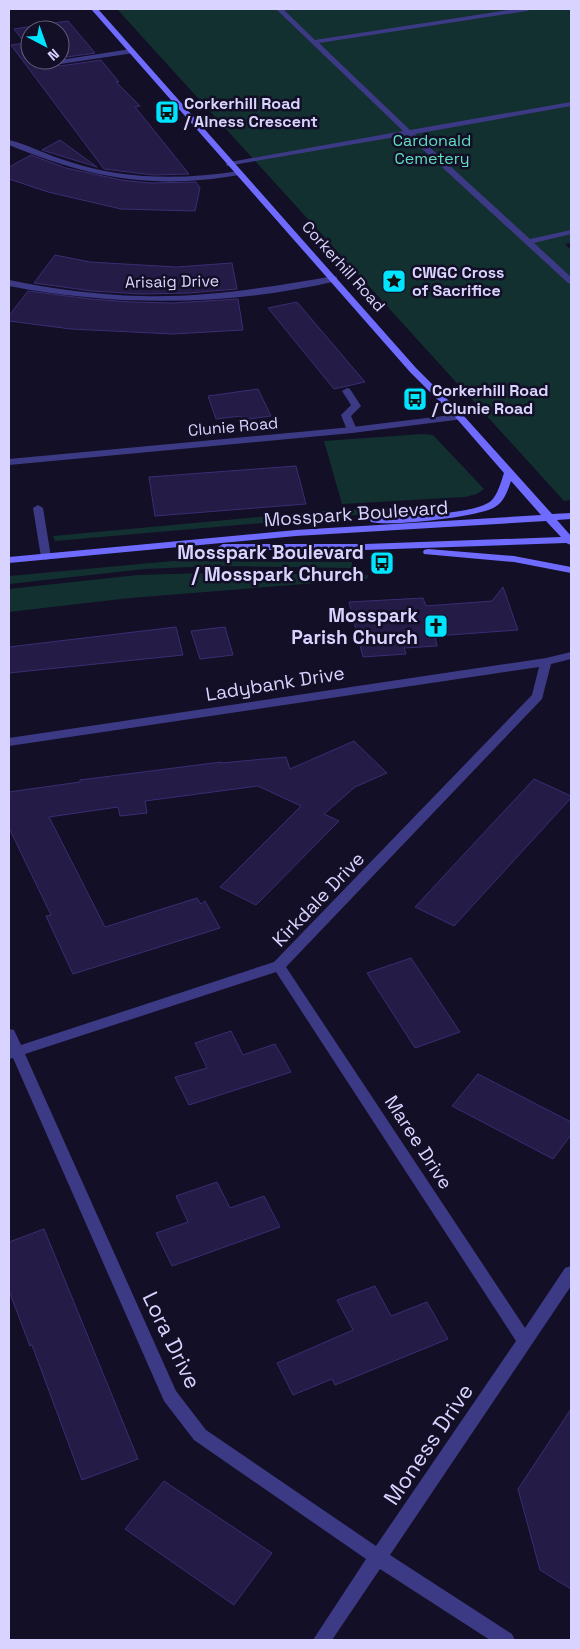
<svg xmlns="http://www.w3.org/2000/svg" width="580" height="1649" font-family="'Space Grotesk',sans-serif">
	<rect width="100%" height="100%" fill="#130f26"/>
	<g fill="#12302f">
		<path d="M117 9H571V243L565 244 571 250V500L564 501Z"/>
		<path d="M422 434 433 435 484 489 477 494 465 497 342 504 324 441Z"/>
		<path d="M395 507 390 512 55 541 53 536 323 511Z"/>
		<path d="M173 561 352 562V568L214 566 145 569 9 584V576Z"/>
		<path d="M206 573 368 575 367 579 130 598 9 612V589L137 575Z"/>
	</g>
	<g fill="#241b47" stroke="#3b2d73">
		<path d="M68 21 95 53 60 58V30H30V60H56L54 63 60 66 101 60 119 82H116L140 106 135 107 189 174 153 175 104 169 11 45 25 43 14 29Z"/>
		<path d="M60 140 97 167 42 150Z"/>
		<path d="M31 155 66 168 121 180 150 183 196 182 200 188 195 211 121 209 48 192 9 179V167Z"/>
		<path d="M55 255 90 262 176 267 232 263 237 289 189 293 141 294 92 291 34 283Z"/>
		<path d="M28 291 90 299 132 302 173 303 238 299 243 330 173 334 71 329 9 321V316Z"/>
		<path d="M297 302 365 382 334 389 268 308Z"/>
		<path d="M258 389 271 416 242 420 241 416 216 419 208 396Z"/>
		<path d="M296 466 306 504 155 516 149 477Z"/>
		<path d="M503 587 518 630 435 636 437 646 404 648 406 654 363 657 349 602 423 598 426 606 492 601Z"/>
		<path d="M176 627 183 655 9 673V647Z"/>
		<path d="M225 627 233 655 200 659 191 631Z"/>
		<path d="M354 741 387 773 355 787 324 814 339 821 256 905 220 887 301 806 258 786 145 801 147 813 120 816 118 807 49 817 105 927 197 898 201 904 205 901 220 928 73 974 46 916 51 915 9 828V792L80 782V780L221 762V763L286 757 290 769Z"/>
		<path d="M534 779 571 796V798L454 926 415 907Z"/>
		<path d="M411 958 460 1032 415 1048 367 973Z"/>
		<path d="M231 1031 243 1055 275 1044 291 1072 189 1105 175 1077 207 1068 195 1043Z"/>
		<path d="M478 1074 571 1122V1135L553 1159 452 1106Z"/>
		<path d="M217 1182 230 1208 264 1196 280 1227 172 1266 156 1233 188 1222 176 1196Z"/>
		<path d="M44 1229 138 1459 82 1480 32 1345 30 1346 9 1291V1242Z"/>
		<path d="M375 1286 391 1316 427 1302 448 1339 335 1385 332 1379 293 1395 277 1363 353 1330 337 1300Z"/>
		<path d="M571 1409V1589L540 1570 518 1489Z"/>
		<path d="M164 1481 272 1553 234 1605 125 1529Z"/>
	</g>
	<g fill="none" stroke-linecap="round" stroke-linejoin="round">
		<g fill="#3d3a85" fill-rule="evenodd">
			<path d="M276 9H283L315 40 515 9H530L527 11 319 43 410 130 571 102V106L415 134 530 239 571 230V234L534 243 571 277V284L568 283 407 135 227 166 226 164 230 162 403 131Z"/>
			<path d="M131 49 135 51 134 53 60 64 56 62 60 60Z"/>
			<path d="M347 388 350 389 361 406 351 416 357 430 352 433 347 430 341 415 351 405 342 391Z"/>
			<path d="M38 505 43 508 51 557 46 560 41 557 33 508Z"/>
		</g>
		<g fill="#3d3a85" fill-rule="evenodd">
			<path d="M9 140C29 145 47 155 67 161 124 180 181 180 239 171L243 173 239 175C153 190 89 178 9 145Z"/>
			<path d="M334 276 337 277V281C229 306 117 307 9 286V280C53 289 97 295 141 296 206 298 270 287 334 276Z"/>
			<path d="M460 414 465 417 463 419 352 433 9 465V459L352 427Z"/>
			<path d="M571 652V659L551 664 542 699 286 967 525 1328 565 1268 571 1266V1286L390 1555 512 1634 515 1640H490L380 1569 332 1640H313L366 1559 194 1440 164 1401 13 1058 9 1059V1029L14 1030 21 1045 274 962 532 695 539 667 9 746V738L546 658ZM276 972 516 1341 376 1546 206 1430 176 1391 25 1054Z"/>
		</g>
		<g fill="#6f6bff" fill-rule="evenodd">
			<path d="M91 9H98L416 368 463 415 552 514 571 513V519L557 520 571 536V545L566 543 365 550H223L218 547 223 544H365L561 537 546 521 296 536 9 563V557L296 530 541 515 511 481C508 490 504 502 495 507 479 517 390 527 371 522L370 520 371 518 375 517C401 515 472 516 491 501 498 494 501 482 504 473L457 419 410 372Z"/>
			<path d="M428 549 514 556 571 567V573L514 562 424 554 423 552 424 550Z"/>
		</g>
	</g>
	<defs>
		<g id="bus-square" transform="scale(1.25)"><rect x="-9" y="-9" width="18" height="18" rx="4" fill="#00e5ff" stroke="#130f26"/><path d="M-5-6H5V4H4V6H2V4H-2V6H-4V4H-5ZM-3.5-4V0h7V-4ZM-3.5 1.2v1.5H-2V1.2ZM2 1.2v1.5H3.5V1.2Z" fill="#111"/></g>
		<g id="sight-square" transform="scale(1.25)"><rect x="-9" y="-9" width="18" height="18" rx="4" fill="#00e5ff" stroke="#130f26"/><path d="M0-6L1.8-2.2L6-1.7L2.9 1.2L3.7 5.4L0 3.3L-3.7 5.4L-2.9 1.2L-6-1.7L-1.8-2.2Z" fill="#111"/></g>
		<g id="church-square" transform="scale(1.25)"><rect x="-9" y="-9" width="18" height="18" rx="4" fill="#00e5ff" stroke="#130f26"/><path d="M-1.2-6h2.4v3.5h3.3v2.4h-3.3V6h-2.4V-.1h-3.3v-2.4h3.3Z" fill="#111"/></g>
	</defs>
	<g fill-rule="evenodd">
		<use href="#bus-square" x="167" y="112"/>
		<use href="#sight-square" x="394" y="281"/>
		<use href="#bus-square" x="415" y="399"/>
		<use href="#bus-square" x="382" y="563"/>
		<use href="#church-square" x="436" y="626"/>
	</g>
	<g text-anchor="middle" stroke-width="5" stroke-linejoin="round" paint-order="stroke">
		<g font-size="16" font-weight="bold" fill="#d9d4ff" stroke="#130f26" text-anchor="start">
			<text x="184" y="109">Corkerhill Road<tspan x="184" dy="18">/ Alness Crescent</tspan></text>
			<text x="412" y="278">CWGC Cross<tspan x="412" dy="18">of Sacrifice</tspan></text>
			<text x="432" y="396">Corkerhill Road<tspan x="432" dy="18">/ Clunie Road</tspan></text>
		</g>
		<g font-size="16" fill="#5fe0c0" stroke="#130f26">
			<text x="432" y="146">Cardonald<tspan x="432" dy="18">Cemetery</tspan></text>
		</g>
		<g font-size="16" fill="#d9d4ff" stroke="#130f26">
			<text transform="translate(344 266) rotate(48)" y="6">Corkerhill Road</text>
			<text transform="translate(172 281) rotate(-1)" y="6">Arisaig Drive</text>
			<text transform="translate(233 426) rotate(-5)" y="6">Clunie Road</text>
		</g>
		<g font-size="19" fill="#d9d4ff" stroke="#130f26">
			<text transform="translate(356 513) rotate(-4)" y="7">Mosspark Boulevard</text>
			<text transform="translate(275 683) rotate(-9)" y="7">Ladybank Drive</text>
			<text transform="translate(318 899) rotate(-46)" y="7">Kirkdale Drive</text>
			<text transform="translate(419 1142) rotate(57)" y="7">Maree Drive</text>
		</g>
		<g font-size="19" font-weight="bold" fill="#d9d4ff" stroke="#130f26" text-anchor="end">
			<text x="364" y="559">Mosspark Boulevard<tspan x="364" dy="22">/ Mosspark Church</tspan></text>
			<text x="418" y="622">Mosspark<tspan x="418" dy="22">Parish Church</tspan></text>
		</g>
		<g font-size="22" fill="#d9d4ff" stroke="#130f26">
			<text transform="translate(172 1340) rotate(64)" y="8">Lora Drive</text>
			<text transform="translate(428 1444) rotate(-56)" y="8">Moness Drive</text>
		</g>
	</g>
	<rect width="580" height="1649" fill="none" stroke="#d9d4ff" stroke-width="20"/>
	<g transform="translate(45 45) rotate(139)"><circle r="24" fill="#130f26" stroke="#625e7d"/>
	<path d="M0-4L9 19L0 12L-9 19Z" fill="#00e5ff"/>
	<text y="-8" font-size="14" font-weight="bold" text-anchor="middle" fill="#d9d4ff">N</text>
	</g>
</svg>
